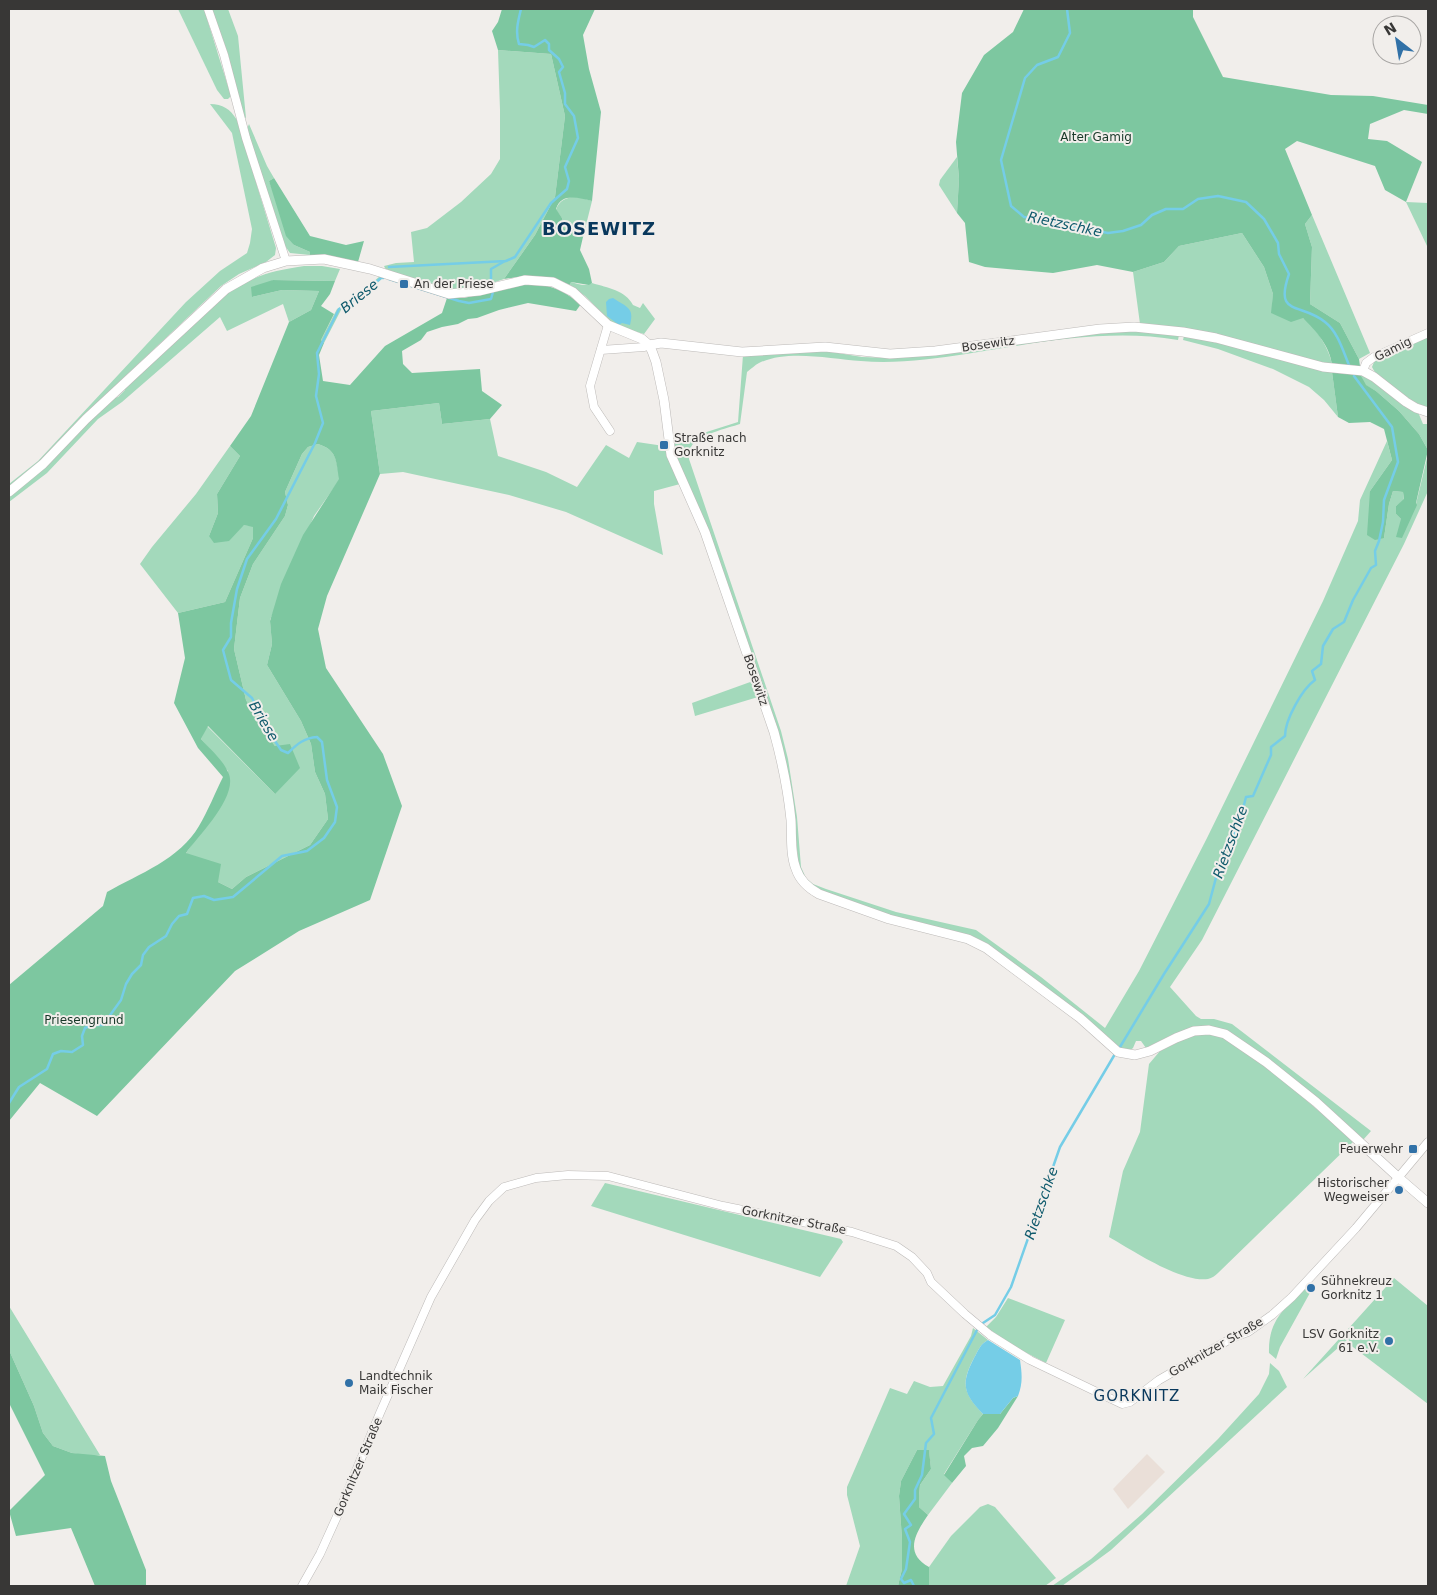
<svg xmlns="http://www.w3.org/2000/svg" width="1437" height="1595" font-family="'DejaVu Sans',sans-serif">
	<rect width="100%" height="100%" fill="#f1eeeb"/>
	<path fill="#eadfd8" d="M1147 1454 1165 1472 1128 1509 1113 1489Z"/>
	<g fill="#a3d9bb">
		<path d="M178 9H204L231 96 228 99H224L217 90Z"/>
		<path d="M212 9H228L238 36 246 118 244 117 228 54Z"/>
		<path d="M498 50 551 54 565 116 555 197 535 235 504 279 478 288 450 290 389 271 387 269 386 270 384 266 396 263 414 262 411 232 427 228 461 202 491 174 500 159V110Z"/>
		<path d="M210 104C223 104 230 109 237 120L276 248 275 255 266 262 239 274 221 286 83 416 38 463 9 488V484L38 461 186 302 220 271 247 253 250 243 252 229 232 133Z"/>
		<path d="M249 124 267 166 274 178 269 181 294 245 310 252V255L290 253 285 246 250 141 247 129Z"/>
		<path d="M957 157 959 179 957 213 939 185 940 180Z"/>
		<path d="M576 196 592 201 583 237 576 232 568 235 565 230 562 218 556 210C559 200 566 198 576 196Z"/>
		<path d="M1406 202 1428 203V248Z"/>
		<path d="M1312 215 1370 353 1359 359 1340 323 1310 304 1312 247 1305 224Z"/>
		<path d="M1242 233 1264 267 1273 294 1272 313C1279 314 1297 315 1303 318 1315 325 1331 352 1332 365L1140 324 1133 272 1164 262 1179 246Z"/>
		<path d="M304 266H322L340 269 335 281 273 280 252 297 282 290 319 291 311 310 289 322 283 304 227 331 220 317 122 402 98 419 47 473 9 502V496L114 398 118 397 125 390 124 388 228 293C255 275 271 271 304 266Z"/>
		<path d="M380 276 384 277 359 299 341 310 324 343 321 340 337 309 356 297Z"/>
		<path d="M571 282C578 284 586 287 592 283 608 288 625 290 633 305L640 308 643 303 655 319 644 334 619 327 611 322 585 296 570 285Z"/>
		<path d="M1132 331 1179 335 1178 340C1108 328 1036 343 966 354 932 359 896 364 861 361 830 359 788 349 759 363 755 365 751 369 747 372L740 424C728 428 697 435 691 447 689 450 689 456 689 459L781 731 788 759 797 817 801 867 806 878 813 884 826 889 896 912 976 930 1041 977 1105 1028 1139 971 1207 838 1323 601 1358 521 1360 500 1387 441 1392 460 1370 491 1384 538 1389 504 1393 491 1403 492 1404 500 1396 506V514L1401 519 1416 504 1428 454V491L1404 544 1202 940 1170 987 1196 1016 1201 1019H1214L1232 1024 1371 1131 1363 1140 1316 1097 1210 1027 1146 1048 1141 1041H1136L1133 1048 1129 1051 1123 1050 988 945 891 916 810 886 799 870 794 819 785 760 679 469 672 443 738 422 743 355 826 351 862 357 890 358 1059 337Z"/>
		<path d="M1184 336 1214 340 1332 372 1338 417 1324 400 1309 387 1273 369 1218 349 1183 340Z"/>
		<path d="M1428 337V409C1412 401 1380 384 1372 367L1374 362 1379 359Z"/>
		<path d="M1360 374 1372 379 1418 412 1423 424H1428V450L1419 434 1399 411 1376 391 1365 385Z"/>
		<path d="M439 403 442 424 490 419 498 456 546 472 577 487 606 445 629 458 637 442 664 446 680 484 654 491V504L663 555 566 512 509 495 403 472 380 474 371 411Z"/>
		<path d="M318 444C337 450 336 460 340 479L314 516 270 620 272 644 267 665 301 721 311 744 315 772 325 794 328 819 310 845 246 877 232 889 218 882 186 853 200 833 228 771 201 739 207 726 275 794V746L262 729 246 700 234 649 240 598 253 564 285 516 288 505 285 492 302 454 308 447Z"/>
		<path d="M230 446 240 456 217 494 218 513 209 536 244 525 253 526V538L225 602 178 613 140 564 152 547 196 494Z"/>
		<path d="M753 681 758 697 695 716 692 703Z"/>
		<path d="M1209 1033 1224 1037 1265 1065 1354 1141 1218 1273C1215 1276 1212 1278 1208 1279 1181 1283 1132 1250 1109 1237L1123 1171 1140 1132 1149 1064 1160 1051 1174 1041 1194 1034Z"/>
		<path d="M605 1183 841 1239 843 1242 820 1277 591 1206Z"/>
		<path d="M1394 1278 1428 1306V1404L1349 1344 1350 1342 1348 1339 1303 1379Z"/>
		<path d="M1307 1286 1311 1291 1280 1347 1276 1359 1269 1353C1268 1320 1285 1308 1307 1286Z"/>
		<path d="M1008 1298 1065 1320 1046 1363 1013 1346 986 1327 996 1317Z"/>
		<path d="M9 1306 100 1455 89 1456 72 1453 53 1446 43 1433 34 1406 9 1350Z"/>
		<path d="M973 1328 988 1340C980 1344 978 1351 974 1358 960 1384 964 1394 983 1414L978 1420 944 1474 952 1483 928 1515 919 1507V1495L920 1485 931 1469 929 1451 917 1450 901 1481 899 1496 902 1539V1569L898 1586H846L860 1546 847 1495V1487L890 1388 907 1394 914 1381 930 1387 943 1386 971 1336Z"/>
		<path d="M1270 1363 1279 1371 1287 1387 1111 1550 1062 1586H1052L1091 1559 1142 1514 1218 1439 1259 1394 1269 1374Z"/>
		<path d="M988 1504 995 1507 1056 1578 1045 1586H929V1567L951 1536 980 1507Z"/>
	</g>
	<g fill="#7dc7a0" fill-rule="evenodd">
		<path d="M502 9H595L583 35 589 69 601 112 592 201C579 198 561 192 556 209L562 218 565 230 568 234 576 231 583 237 580 250 589 269 592 283 589 285 571 282 570 285C545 274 530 275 504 279L535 235 555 197 565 116 551 54 498 50 492 31 498 22Z"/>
		<path d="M1024 9H1193V17L1223 77 1331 95 1373 96 1428 105V114L1404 110 1370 124 1368 139 1387 141 1422 162 1406 202 1385 190 1375 166 1297 141 1285 149 1312 215 1305 224 1312 247 1310 304 1340 323 1359 359 1360 366 1357 368 1332 365C1330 346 1316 331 1303 318L1291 322 1271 313 1273 294 1264 267 1242 233 1179 246 1164 262 1133 272 1097 265 1053 273 985 267 969 262 965 223 957 213 959 179 956 142 962 93 984 55 1013 32Z"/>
		<path d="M274 178 310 236 346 245 364 241 358 262 310 255V252L294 245 286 236 269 181Z"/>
		<path d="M273 280 335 281 330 294 321 306 334 314 321 340 324 343 319 355 323 381 350 385 385 346 442 313 447 298H464L527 283H539L562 291 581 304 576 311 528 303 499 310 477 318 468 319 458 324 442 327 427 332 421 340 402 351 403 364 412 373 480 369 482 391 502 405 490 419 442 424 439 403 371 411 380 474 327 596 318 629 326 668 383 754 402 806 370 900 299 931 235 971 97 1116 40 1083 9 1121V985L103 906 107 892C139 874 180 859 199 826 208 811 215 793 223 777L198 748 174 703 185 658 178 613 225 602 253 538V527L244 525 229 541 214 543 209 536 218 513 217 494 240 456 230 446 251 416 289 322 311 310 319 291 282 290 252 297 251 287ZM318 444C337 450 336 460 339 479L303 535 281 584 270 621 272 644 267 665 301 721 311 744 315 772 325 794 328 819 310 845 246 877 232 889 218 882 221 864 186 853C199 835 240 795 228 772 223 760 210 749 201 739L208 726 275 794 300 768 290 744 275 746 262 729 246 700 234 649 240 598 253 564 285 516 288 505 285 492 302 454 308 447Z"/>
		<path d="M1332 372 1360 374 1366 385 1376 391 1399 411 1419 434 1428 450 1416 503 1417 505 1402 538 1396 537 1401 519 1396 514V506L1404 499 1403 492 1393 491 1389 504 1384 538 1375 540 1367 535 1370 491 1392 460 1384 429 1370 422 1349 423 1338 417Z"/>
		<path d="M9 1350 34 1406 43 1433 53 1446 72 1453 105 1456 111 1481 146 1570V1586H95L71 1528 16 1536 9 1511 45 1475 9 1403Z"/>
		<path d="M1018 1396 998 1428 983 1446 972 1448 964 1456 966 1466 952 1483 944 1475 978 1420 983 1414H1000L1013 1398Z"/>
		<path d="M917 1450H929L931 1469 920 1485 919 1495V1507L928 1515C915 1534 904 1553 929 1567V1586H898L902 1569V1539L899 1496 901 1481Z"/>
	</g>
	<g fill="#75cde7">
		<path d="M613 298C626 307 635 307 630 325L622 323 619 325 607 316 606 302 609 299Z"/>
		<path d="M988 1340 1020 1360C1022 1374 1023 1383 1018 1396L1013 1398 1000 1414H983C964 1394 960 1385 974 1358 978 1351 980 1344 988 1340Z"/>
	</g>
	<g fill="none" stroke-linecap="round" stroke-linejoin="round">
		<g stroke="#75cde7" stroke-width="2.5">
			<path d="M1067 9 1070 33 1058 57 1037 65 1025 78 1001 160 1011 206 1024 217 1108 233 1123 231 1141 225 1152 215 1166 209H1183L1198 199 1218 196 1246 202 1264 219 1278 243 1279 254 1289 274C1274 317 1300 302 1325 322 1338 332 1343 351 1349 365"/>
			<path d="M389 267 506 261 515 257 551 203 567 189 569 181 565 167 578 138 574 116 565 104V93L559 72 563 67 559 59 549 50V44L545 40 534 47 528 45 519 44C515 32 518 21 521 9"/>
			<path d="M389 279 459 301 469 303 491 299 493 292"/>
			<path d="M491 279V269L505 261"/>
			<path d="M1120 1047 1164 974 1209 904 1221 859 1239 824 1246 797 1253 796 1271 755V747L1285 736C1285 720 1302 689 1315 680L1312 671 1321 664 1323 646 1333 629 1344 622 1353 600 1371 568 1376 565 1375 551 1379 541 1383 522 1384 500 1398 462 1392 427 1354 376"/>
			<path d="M9 1103 19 1087 47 1069 53 1054 61 1051 72 1052 83 1045 82 1036 85 1028 92 1025H103L121 1000 126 984 132 974 141 965 143 955 149 947 166 936 172 924 179 916 187 914 193 898 204 896 214 900 233 897 282 856 307 851 324 838 335 822 337 807 327 780 322 742 317 737C304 738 297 744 288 753L281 750 271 735 252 698 231 680 223 650 231 637V623L237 589 247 559 276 519 315 443 323 423 316 396 319 374 317 353 339 309 358 298 382 277 383 278"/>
			<path d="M983 1323 995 1315 1011 1287 1060 1147 1115 1054"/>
			<path d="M914 1586 911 1580 904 1583 901 1579 906 1569 910 1542 905 1529 911 1525 904 1514 915 1499V1490L922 1475 926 1443 934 1434 931 1418 977 1330"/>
		</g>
		<g stroke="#bdbab8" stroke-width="9">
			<g id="minor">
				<path d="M208 9 224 55 246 138 286 261"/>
				<path d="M608 325 590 386 594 407 610 431"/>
				<path d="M601 350 644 347 649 345"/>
				<path d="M1363 371 1366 363 1374 357 1428 333"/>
				<path d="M302 1586 320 1554 339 1512 380 1413 431 1297 475 1220 489 1201 504 1187 536 1178 568 1175 608 1176 723 1206 852 1232 896 1246 912 1257 927 1273 931 1282 965 1314 990 1335 1030 1360 1122 1404 1130 1402 1159 1380 1232 1338 1248 1332 1272 1315 1292 1297 1356 1228 1428 1142"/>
			</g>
		</g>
		<g stroke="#bdbab8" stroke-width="10">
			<g id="tertiary">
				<path d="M649 345 661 343 742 352 825 347 890 354 935 351 1100 329 1134 327 1183 332 1216 338 1323 367 1363 371 1374 377 1406 402 1416 408 1428 412"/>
				<path d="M9 492 43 464 86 419 226 289 263 268 286 261 324 259 370 269 449 294 479 291 525 280 553 282 573 292 608 325 642 339 649 345 652 351 656 362 664 400 671 455 705 532 774 732C782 761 788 790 791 820 792 836 790 854 796 869 800 881 808 888 819 894L889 919 968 939 986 948 1080 1018 1118 1052 1135 1055 1150 1051 1176 1038 1194 1031 1209 1030 1225 1034 1266 1062 1316 1102 1399 1178 1428 1203"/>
			</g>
		</g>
		<use href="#minor" stroke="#fff" stroke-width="8"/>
		<use href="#tertiary" stroke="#fff" stroke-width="9"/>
	</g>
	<g fill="#3171a7" stroke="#f1eeeb" stroke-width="2">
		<rect x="399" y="279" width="10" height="10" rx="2.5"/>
		<rect x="659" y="440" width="10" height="10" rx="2.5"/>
		<rect x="1408" y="1144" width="10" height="10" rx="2.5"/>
		<circle cx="1399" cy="1190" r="5"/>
		<circle cx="1311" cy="1288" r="5"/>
		<circle cx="1389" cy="1341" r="5"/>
		<circle cx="349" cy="1383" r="5"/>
	</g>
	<g text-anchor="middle" stroke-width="4" stroke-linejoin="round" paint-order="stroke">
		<g font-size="12" fill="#173828" stroke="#f1eeeb">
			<text x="1096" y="141">Alter Gamig</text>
			<text x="84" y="1024">Priesengrund</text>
		</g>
		<g font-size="12" fill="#383736" stroke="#f1eeeb" text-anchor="start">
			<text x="414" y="288">An der Priese</text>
			<text x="674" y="442">Straße nach<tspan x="674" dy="14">Gorknitz</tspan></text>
			<text x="1403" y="1153" text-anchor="end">Feuerwehr</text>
			<text x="1389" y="1187" text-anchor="end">Historischer<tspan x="1389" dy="14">Wegweiser</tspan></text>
			<text x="1321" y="1285">Sühnekreuz<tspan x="1321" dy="14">Gorknitz 1</tspan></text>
			<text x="1379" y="1338" text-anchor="end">LSV Gorknitz<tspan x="1379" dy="14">61 e.V.</tspan></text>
			<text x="359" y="1380">Landtechnik<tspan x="359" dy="14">Maik Fischer</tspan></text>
		</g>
		<g font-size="12" fill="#383736" stroke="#f1eeeb">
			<text transform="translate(988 344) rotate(-8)" y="4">Bosewitz</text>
			<text transform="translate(1393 349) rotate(-26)" y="4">Gamig</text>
			<text transform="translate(756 680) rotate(71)" y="4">Bosewitz</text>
			<text transform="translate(794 1220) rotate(11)" y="4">Gorknitzer Straße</text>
			<text transform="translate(1216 1347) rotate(-30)" y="4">Gorknitzer Straße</text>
			<text transform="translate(358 1467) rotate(-67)" y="4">Gorknitzer Straße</text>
		</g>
		<g font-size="14" font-style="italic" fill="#0f5a6c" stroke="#f1eeeb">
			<text transform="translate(1065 224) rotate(12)" y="5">Rietzschke</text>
			<text transform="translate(359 296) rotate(-39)" y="5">Briese</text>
			<text transform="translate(264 721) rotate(59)" y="5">Briese</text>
			<text transform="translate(1230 842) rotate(-70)" y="5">Rietzschke</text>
			<text transform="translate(1041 1203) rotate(-71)" y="5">Rietzschke</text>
		</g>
		<g font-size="15" letter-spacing="1" fill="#09385c" stroke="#f1eeeb">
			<text x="1137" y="1401">GORKNITZ</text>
		</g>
		<g font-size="18" font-weight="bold" letter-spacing="1" fill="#09385c" stroke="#f1eeeb">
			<text x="599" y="235">BOSEWITZ</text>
		</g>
	</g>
	<rect width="1437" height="1595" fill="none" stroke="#383736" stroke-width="20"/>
	<g transform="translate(1397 40) rotate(329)"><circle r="24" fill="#f1eeeb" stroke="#a7a5a3"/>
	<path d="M0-4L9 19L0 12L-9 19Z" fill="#3171a7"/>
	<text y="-8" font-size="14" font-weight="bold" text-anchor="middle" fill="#383736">N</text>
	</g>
</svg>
